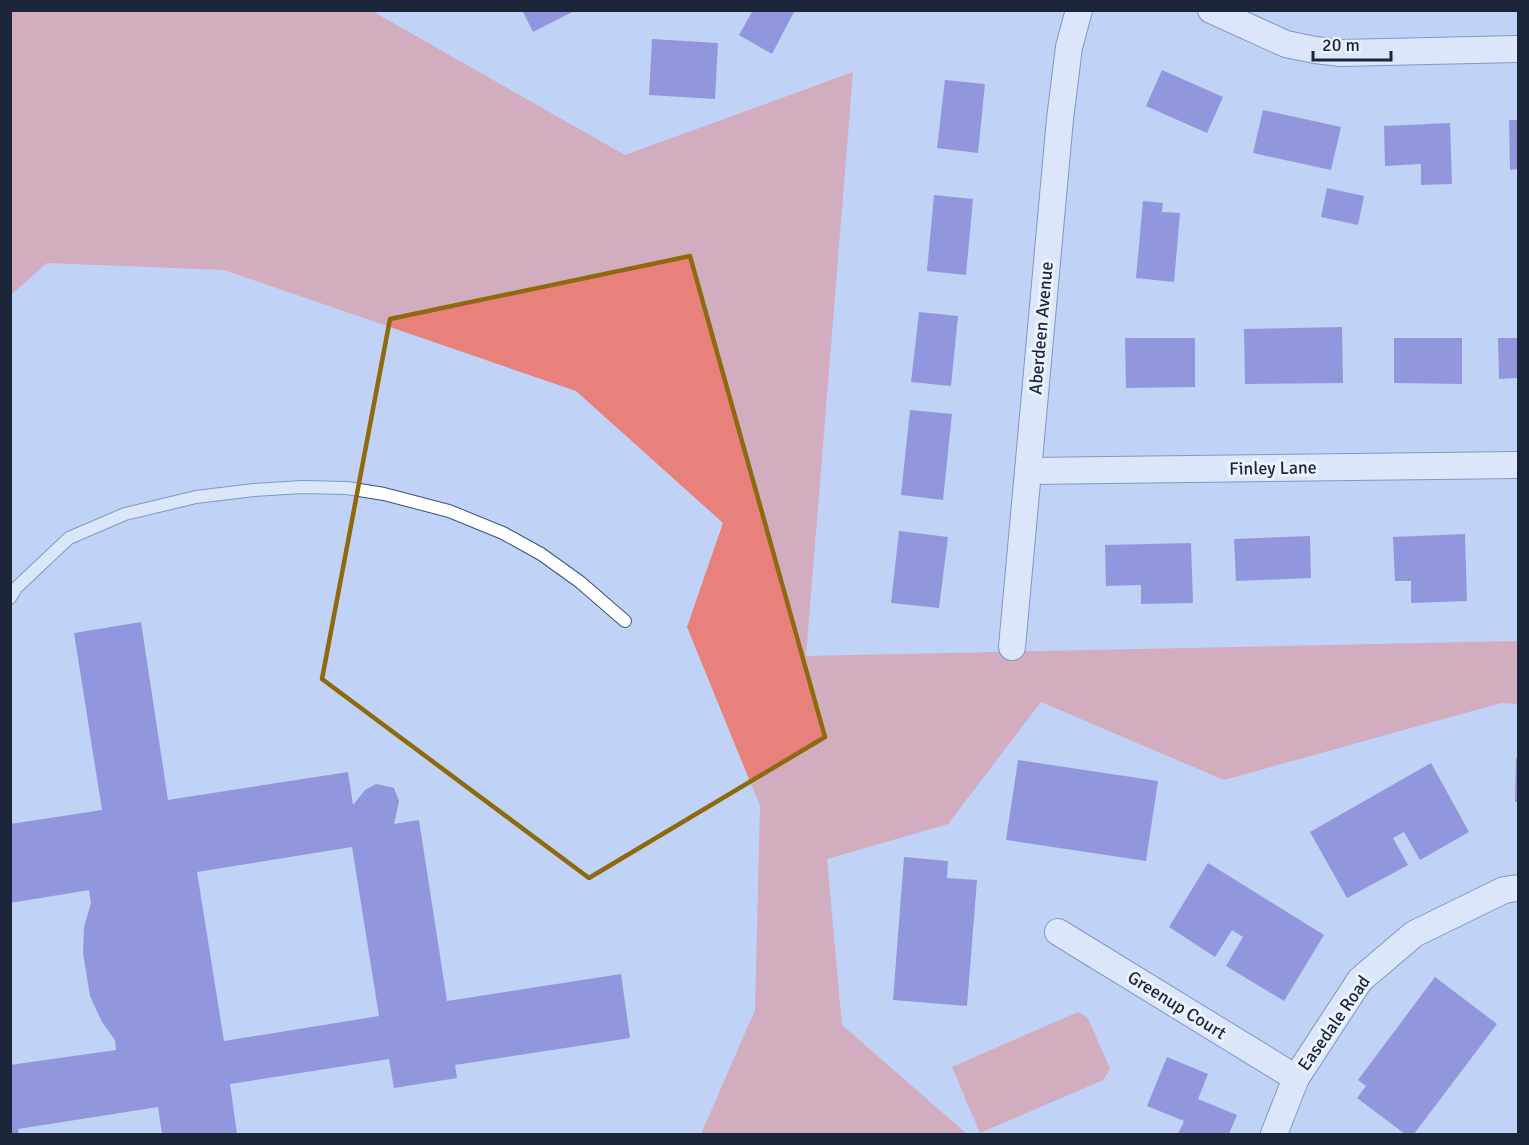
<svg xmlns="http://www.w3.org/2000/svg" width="1529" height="1145" font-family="Signika,sans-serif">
	<rect width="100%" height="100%" fill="#c0d2f5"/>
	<g fill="#e8817c">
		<path d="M11 11H372L625 155 853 72 806 656 1518 641V704L1501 703 1224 780 1041 702 948 824 827 859 842 1025 967 1134H701L755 1010 760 806 687 627 723 523 576 391 224 270 47 263 11 295Z"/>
		<path d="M1078 1012 1088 1018 1110 1069 1103 1080 980 1133 952 1067Z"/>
	</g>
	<g fill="#5c51be" fill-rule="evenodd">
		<path d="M522 10H576L533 32Z"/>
		<path d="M753 10H795L772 54 739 35Z"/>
		<path d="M652 39 718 43 715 99 649 95Z"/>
		<path d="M1162 70 1223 97 1207 133 1146 106Z"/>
		<path d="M945 80 985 84 978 153 937 148Z"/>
		<path d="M1263 110 1341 127 1331 170 1253 153Z"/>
		<path d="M1509 120H1518V169L1510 170Z"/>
		<path d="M1450 123 1452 184 1421 185V164L1385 166 1384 126Z"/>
		<path d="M1327 188 1364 196 1358 225 1321 217Z"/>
		<path d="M934 195 973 199 966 275 927 271Z"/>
		<path d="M1143 201 1163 203 1162 212 1180 213 1174 282 1136 278Z"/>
		<path d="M919 312 958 316 951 386 911 382Z"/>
		<path d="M1342 327 1343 383 1245 384 1244 329Z"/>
		<path d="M1125 338H1195V387L1126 388Z"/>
		<path d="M1394 338H1462V384L1394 383Z"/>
		<path d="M1498 338H1518V378L1499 379Z"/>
		<path d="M910 410 952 414 943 500 901 495Z"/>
		<path d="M899 531 948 537 939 608 891 603Z"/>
		<path d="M1465 534 1467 601 1411 603V581H1395L1393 537Z"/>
		<path d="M1310 536 1311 578 1236 581 1234 539Z"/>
		<path d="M1191 543 1193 603 1141 604V585L1106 586 1105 545Z"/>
		<path d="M141 622 168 800 348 772 353 805 365 790 376 784 394 788 399 801 394 824 419 820 447 1001 621 974 630 1038 455 1065 457 1078 394 1088 389 1059 230 1084 237 1134H162L158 1107 18 1129 19 1134H10V1065L116 1050 115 1040 102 1022 90 996 83 953 84 927 91 903 89 890 10 903V824L102 810 74 633ZM352 847 379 1016 224 1041 197 872Z"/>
		<path d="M1516 758H1518V802H1515Z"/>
		<path d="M1018 760 1158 781 1146 861 1006 840Z"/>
		<path d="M1431 763 1469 832 1420 860 1404 832 1393 838 1408 865 1347 898 1310 832Z"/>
		<path d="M904 857 948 861 947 878 977 880 967 1006 893 1000Z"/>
		<path d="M1208 863 1324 935 1284 1001 1226 966 1243 937 1232 930 1215 957 1169 927Z"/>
		<path d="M1435 977 1497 1024 1414 1134H1405L1357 1098 1366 1086 1358 1080Z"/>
		<path d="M1167 1057 1208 1074 1198 1099 1237 1115 1229 1134H1178L1184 1121 1147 1106Z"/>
	</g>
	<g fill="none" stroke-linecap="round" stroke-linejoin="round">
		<g stroke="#395284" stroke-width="14">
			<path id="lane" d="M10 598 16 588 69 538 125 514 196 497 254 490 302 487 347 488 384 494 449 511 503 533 541 554 580 582 625 621"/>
		</g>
		<g stroke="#395284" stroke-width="28">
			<g id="street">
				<path d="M1211 10 1286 44 1315 50 1341 53 1518 49"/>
				<path d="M1028 471 1518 465"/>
				<path d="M1012 647 1060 119 1069 47 1079 10"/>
				<path d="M1058 932 1296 1078"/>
				<path d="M1274 1134 1296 1078 1360 980 1414 934 1504 890 1518 888"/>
			</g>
		</g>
		<use href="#lane" stroke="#fff" stroke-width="12"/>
		<use href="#street" stroke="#fff" stroke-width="26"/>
	</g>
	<path d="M0 0H1529V1145H0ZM690 256 825 737 589 878 322 679 390 319Z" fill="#c0d2f5" fill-opacity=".55" fill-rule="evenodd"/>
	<path fill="none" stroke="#8e690e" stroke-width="4.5" stroke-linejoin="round" d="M690 256 825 737 589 878 322 679 390 319Z"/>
	<g text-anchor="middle" stroke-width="6" stroke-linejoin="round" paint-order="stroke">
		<g font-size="18" fill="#1b263b" stroke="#ecf3ff">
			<text transform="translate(1041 328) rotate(-85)" y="6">Aberdeen Avenue</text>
			<text transform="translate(1273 468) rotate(-1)" y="6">Finley Lane</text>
			<text transform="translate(1177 1005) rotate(32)" y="6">Greenup Court</text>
			<text transform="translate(1334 1023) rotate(-55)" y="6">Easedale Road</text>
		</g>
	</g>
	<rect width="1529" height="1145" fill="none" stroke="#1b263b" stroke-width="24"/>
	<path d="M1313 51v9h78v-9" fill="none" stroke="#1b263b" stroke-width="3"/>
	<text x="1322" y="51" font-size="18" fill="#1b263b" stroke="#ecf3ff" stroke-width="4.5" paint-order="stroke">20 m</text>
</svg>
